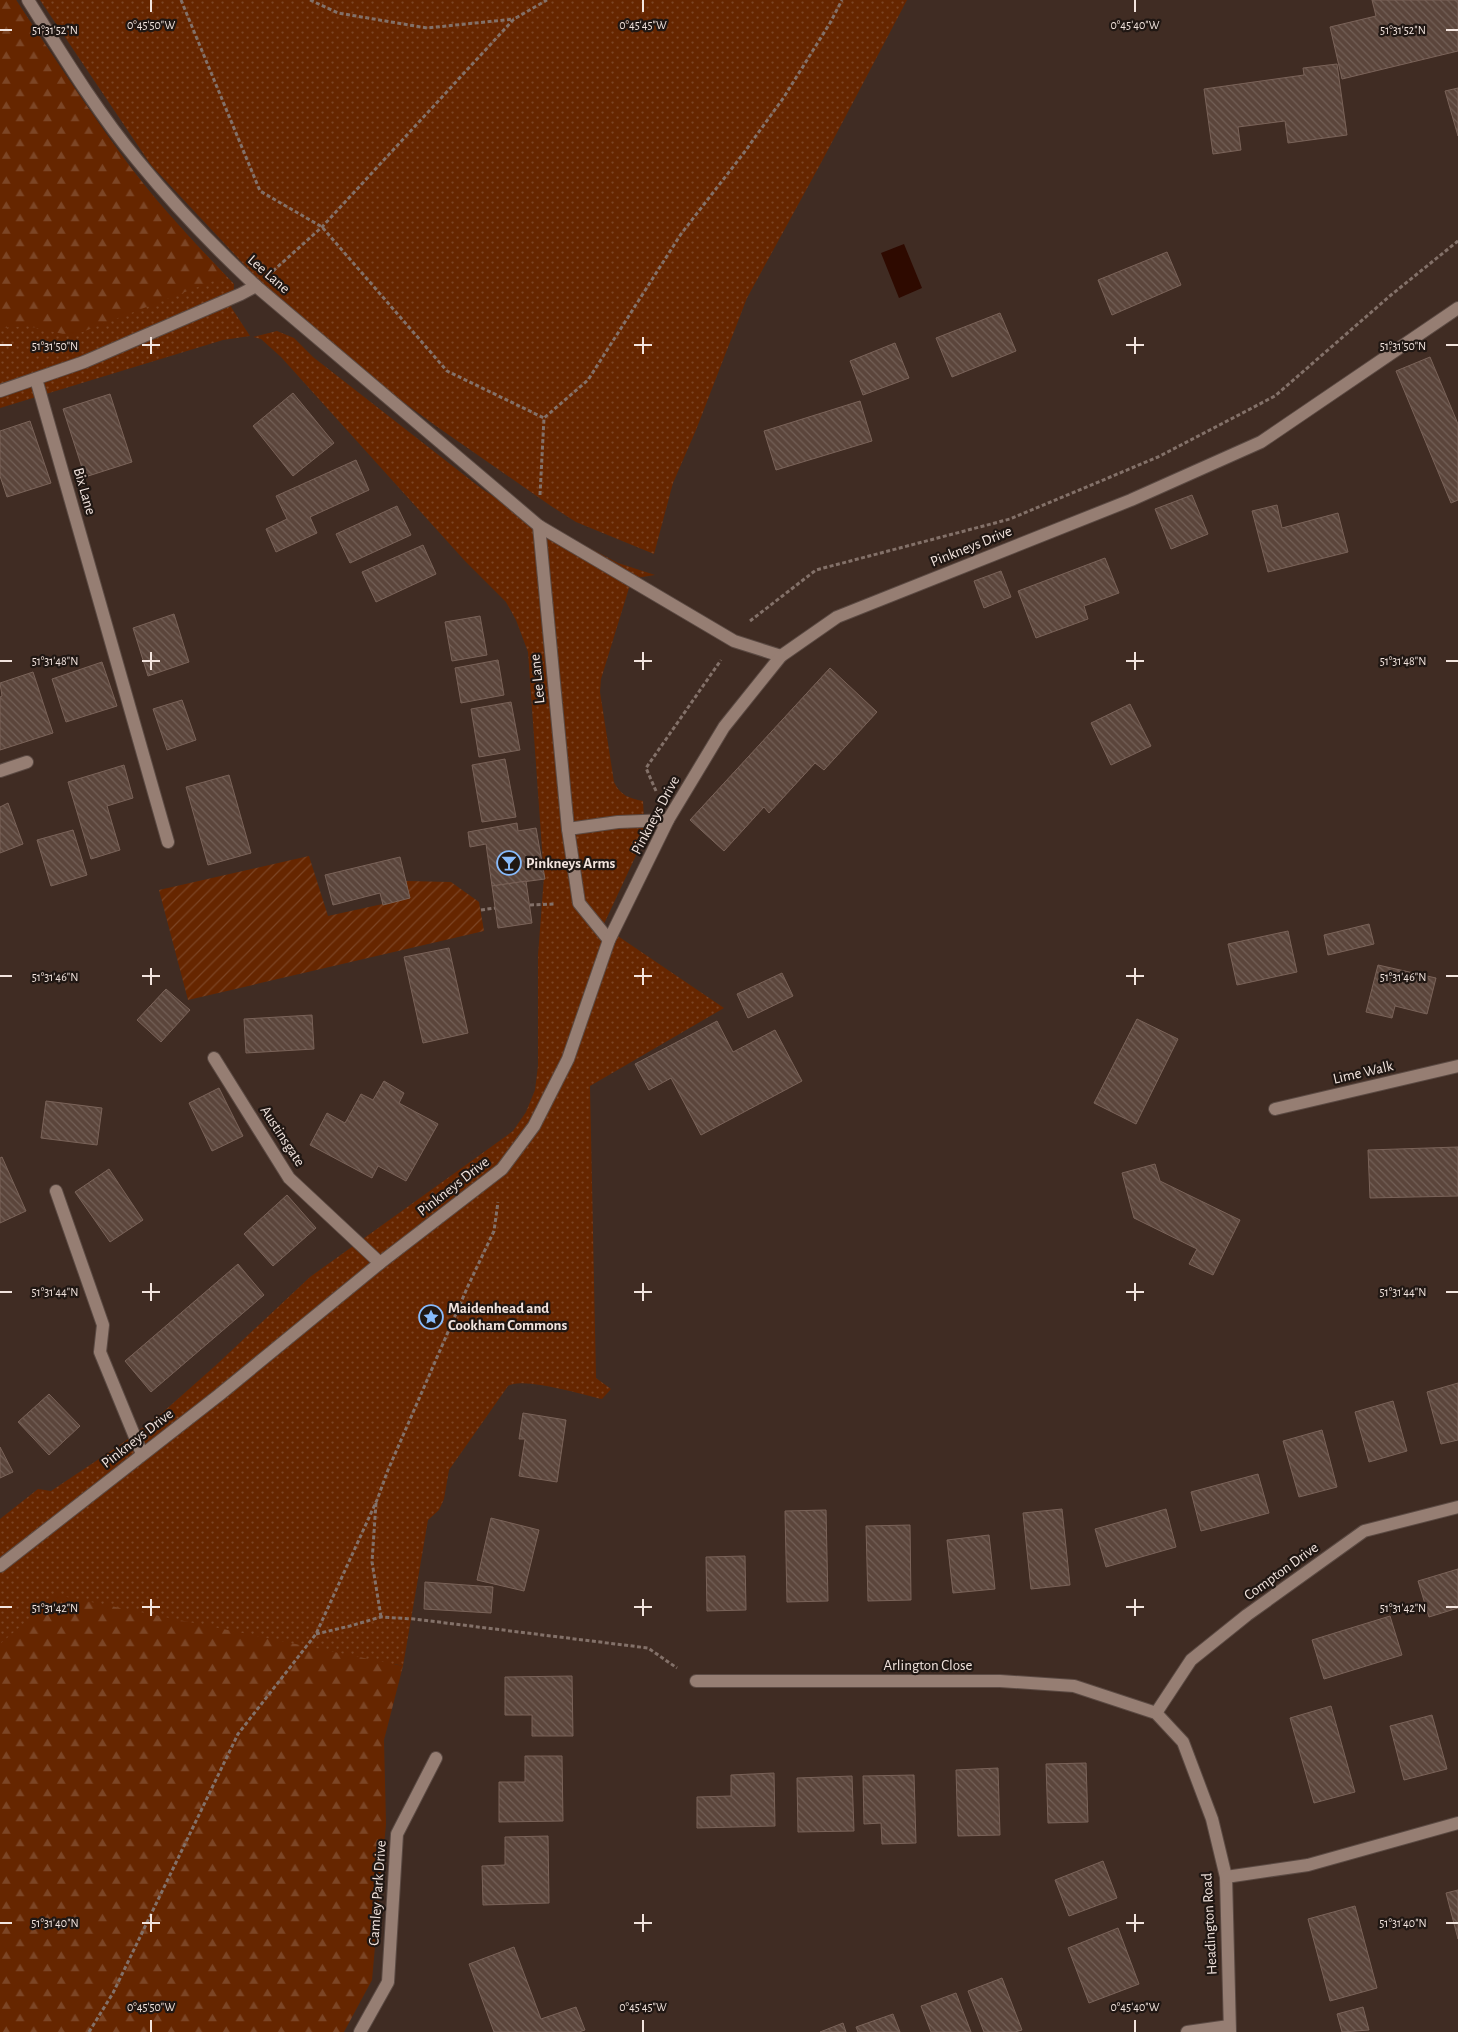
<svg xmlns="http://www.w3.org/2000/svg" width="1458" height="2032" font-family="'Alegreya Sans',sans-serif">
	<defs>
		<pattern id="grass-dots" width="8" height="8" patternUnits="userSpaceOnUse" patternTransform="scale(1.25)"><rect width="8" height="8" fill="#662600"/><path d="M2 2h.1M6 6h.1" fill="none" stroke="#7c4525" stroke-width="1.8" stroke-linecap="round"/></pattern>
		<pattern id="forest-firs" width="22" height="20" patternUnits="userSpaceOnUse" patternTransform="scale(1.25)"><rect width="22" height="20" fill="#662600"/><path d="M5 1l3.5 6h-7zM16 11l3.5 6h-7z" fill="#7c4525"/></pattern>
		<pattern id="garden-furrows" width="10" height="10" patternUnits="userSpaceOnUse" patternTransform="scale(1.25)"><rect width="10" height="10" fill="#662600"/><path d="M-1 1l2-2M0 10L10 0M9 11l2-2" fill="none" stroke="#7c4525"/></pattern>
		<pattern id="building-back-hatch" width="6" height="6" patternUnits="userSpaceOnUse" patternTransform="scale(1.25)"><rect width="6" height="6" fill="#5b453b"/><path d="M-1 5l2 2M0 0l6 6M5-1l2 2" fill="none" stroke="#736057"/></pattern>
	</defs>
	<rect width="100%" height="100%" fill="#402c23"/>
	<g fill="url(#grass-dots)">
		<path d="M0 0H16C52 55 89 111 128 164 160 207 197 246 234 284L233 302 231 307 250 336 223 340 0 408Z"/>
		<path d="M40 0H907L822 161 747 298 696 430 673 483 654 554 576 522 551 506 436 426 353 365 268 290 151 165Z"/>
		<path d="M277 331 294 338 313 357 482 489 499 500 618 563 655 575 636 578 629 588 601 679 600 692 614 782C621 796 629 798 643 801L645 836 603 926 724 1008 590 1086 596 1378 611 1389 602 1399C585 1395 521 1376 508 1386L449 1470 444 1499 439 1510 428 1520 403 1666 395 1664 0 2032V1519L38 1489 51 1491 120 1445 162 1413 215 1366 310 1277 513 1131 526 1112 535 1090 538 1066V955L544 877 528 652 516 620 506 602 465 561 281 357 261 339 253 337Z"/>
	</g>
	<g fill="url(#forest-firs)">
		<path d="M0 0H16C52 55 89 111 128 164 158 204 192 240 226 276L72 336 27 326 0 328Z"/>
		<path d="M57 1595 403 1666 384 1740 386 1824 372 1980 344 2032H0V1644Z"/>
	</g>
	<path fill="url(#garden-furrows)" d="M309 856 328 916 410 898 406 881 451 882 479 902 484 931 188 1000 159 890Z"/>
	<path fill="#2e0a00" d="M904 244 922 288 899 298 881 253Z"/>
	<g fill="url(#building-back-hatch)" stroke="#7a6359">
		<path d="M1372 0H1458V51L1342 79 1330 27 1376 16Z"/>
		<path d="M1337 64 1347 135 1288 143 1285 121 1238 127 1241 150 1213 154 1204 89 1304 75 1303 68Z"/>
		<path d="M1458 88V136L1445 91Z"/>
		<path d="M1167 252 1181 285 1112 315 1098 280Z"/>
		<path d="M1000 313 1016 351 952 377 936 338Z"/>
		<path d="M895 343 909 378 863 395 850 361Z"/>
		<path d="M1430 357 1458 424V500L1451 503 1396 371Z"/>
		<path d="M293 393 334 443 293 476 253 426Z"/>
		<path d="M110 394 132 462 85 477 63 409Z"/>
		<path d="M860 401 872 441 776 470 764 431Z"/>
		<path d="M30 421 51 483 7 497 0 476V431Z"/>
		<path d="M356 460 369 490 310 517 317 533 276 552 266 529 287 519 276 496Z"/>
		<path d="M1192 495 1208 534 1171 549 1155 509Z"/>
		<path d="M1277 505 1282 528 1338 513 1348 552 1268 572 1252 511Z"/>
		<path d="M397 506 411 535 350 563 336 534Z"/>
		<path d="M423 545 436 574 376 602 362 572Z"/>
		<path d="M1105 558 1119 593 1084 606 1088 619 1036 638 1018 591Z"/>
		<path d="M1001 571 1011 597 984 608 974 581Z"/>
		<path d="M174 614 189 662 148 676 133 628Z"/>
		<path d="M480 616 487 655 452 661 445 622Z"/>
		<path d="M498 660 504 695 461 703 455 668Z"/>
		<path d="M102 662 117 706 66 722 52 679Z"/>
		<path d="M830 668 877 712 824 770 815 763 769 813 764 807 724 851 690 820Z"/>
		<path d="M33 672 53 733 0 750V697L2 696 0 683Z"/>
		<path d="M182 700 196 740 167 750 153 709Z"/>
		<path d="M511 702 520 750 479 757 471 709Z"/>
		<path d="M1130 704 1151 746 1111 765 1091 723Z"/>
		<path d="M505 759 516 817 482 822 472 765Z"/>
		<path d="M124 765 133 798 107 806 120 850 91 859 68 782Z"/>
		<path d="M229 775 251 853 208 865 186 787Z"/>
		<path d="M8 803 23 844 0 853V807Z"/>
		<path d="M517 823 518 831 536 828 545 879 492 886 486 844 470 847 468 832Z"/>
		<path d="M73 830 87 875 51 886 37 840Z"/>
		<path d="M400 857 410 898 383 905 380 893 333 905 325 875Z"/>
		<path d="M526 881 532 923 498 928 492 886Z"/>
		<path d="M1369 924 1374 944 1328 955 1324 935Z"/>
		<path d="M1288 931 1297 972 1237 985 1228 944Z"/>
		<path d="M449 948 468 1033 423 1043 404 957Z"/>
		<path d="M1378 965 1436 978 1427 1014 1395 1006 1392 1018 1366 1012Z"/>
		<path d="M782 973 793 996 748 1018 737 994Z"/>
		<path d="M166 989 190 1010 161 1042 137 1020Z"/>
		<path d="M312 1015 314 1049 246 1053 244 1019Z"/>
		<path d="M1137 1019 1178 1039 1136 1124 1094 1103Z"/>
		<path d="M717 1021 733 1052 775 1030 802 1081 701 1135 671 1078 649 1090 635 1064Z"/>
		<path d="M384 1081 404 1093 399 1103 438 1124 406 1181 378 1166 372 1178 310 1145 327 1113 345 1123 361 1094 373 1100Z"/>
		<path d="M219 1088 243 1136 212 1151 189 1103Z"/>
		<path d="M46 1101 102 1108 97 1145 41 1138Z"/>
		<path d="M1458 1147V1196L1370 1198 1368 1150Z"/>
		<path d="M2 1157 26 1211 0 1223V1158Z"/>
		<path d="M1155 1164 1160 1181 1240 1220 1213 1275 1189 1264 1197 1249 1134 1218 1122 1173Z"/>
		<path d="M109 1169 143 1220 110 1242 75 1192Z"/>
		<path d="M287 1195 316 1228 273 1266 244 1234Z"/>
		<path d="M238 1264 264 1295 151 1392 125 1361Z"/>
		<path d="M1458 1383V1440L1441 1444 1427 1392Z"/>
		<path d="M49 1394 80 1426 49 1455 18 1422Z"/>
		<path d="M1393 1401 1407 1451 1369 1462 1355 1412Z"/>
		<path d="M523 1413 566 1420 557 1482 519 1476 525 1439H519Z"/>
		<path d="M1322 1430 1337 1487 1299 1497 1283 1441Z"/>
		<path d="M0 1447 13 1472 0 1478Z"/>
		<path d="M1258 1474 1269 1513 1201 1531 1191 1492Z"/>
		<path d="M1062 1509 1070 1585 1031 1589 1023 1513Z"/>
		<path d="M1166 1509 1176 1547 1106 1567 1095 1529Z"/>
		<path d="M826 1510 828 1601 787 1602 785 1511Z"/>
		<path d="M491 1518 539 1530 524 1591 477 1580Z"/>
		<path d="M910 1525 911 1600 868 1601 866 1526Z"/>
		<path d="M989 1535 995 1589 953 1593 947 1540Z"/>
		<path d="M745 1556 746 1610 707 1611 706 1557Z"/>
		<path d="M1458 1569V1608L1429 1617 1418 1581Z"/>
		<path d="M425 1582 493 1587 491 1613 424 1609Z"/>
		<path d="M1390 1616 1402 1655 1324 1679 1312 1640Z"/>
		<path d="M572 1676 573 1736H532V1715H505V1677Z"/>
		<path d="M1331 1706 1355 1792 1314 1803 1290 1718Z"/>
		<path d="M1432 1715 1447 1769 1404 1780 1390 1726Z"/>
		<path d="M525 1756H562L563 1821 499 1822V1782H525Z"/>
		<path d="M1086 1763 1088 1822 1048 1823 1046 1764Z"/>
		<path d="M998 1768 1000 1835 958 1836 956 1770Z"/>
		<path d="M774 1773 775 1826 697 1828V1797L731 1796V1775Z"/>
		<path d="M914 1775 916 1843 882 1844 881 1823 864 1824 863 1776Z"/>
		<path d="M852 1776 854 1831 798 1832 797 1778Z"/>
		<path d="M548 1836 549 1903 483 1905 482 1866 505 1865V1837Z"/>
		<path d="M1103 1861 1117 1898 1069 1916 1055 1880Z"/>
		<path d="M1458 1890V1939L1446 1893Z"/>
		<path d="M1355 1906 1377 1988 1330 2001 1308 1919Z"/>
		<path d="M1118 1928 1139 1984 1089 2003 1068 1948Z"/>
		<path d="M514 1947 541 2019 576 2007 585 2030 579 2032H494L469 1964Z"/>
		<path d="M1002 1978 1022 2030 1015 2032H984L968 1991Z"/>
		<path d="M956 1993 971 2032H931L921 2006Z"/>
		<path d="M1363 2007 1369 2030 1342 2032 1337 2014Z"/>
		<path d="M893 2014 900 2032H858L856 2027Z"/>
		<path d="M843 2023 846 2032H820Z"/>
	</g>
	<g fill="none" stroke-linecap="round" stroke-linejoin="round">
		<g stroke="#5b4a43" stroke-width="14">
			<g id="minor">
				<path d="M28 0C62 54 97 112 138 161 174 205 214 247 256 286L539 526 734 641 781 656"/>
				<path d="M36 379 168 842"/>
				<path d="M0 391 84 362 241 294 256 286"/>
				<path d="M539 526 568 829 579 903 609 940"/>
				<path d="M0 771 27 762"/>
				<path d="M568 829 618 822 668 820"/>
				<path d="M214 1058 289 1178 380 1263"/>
				<path d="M1275 1109 1458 1066"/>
				<path d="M56 1191 103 1325 100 1352 142 1454"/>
				<path d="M0 1566 219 1395 380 1263 502 1169 534 1126 568 1059 609 940 668 820 724 727 781 656 837 617 1131 500 1261 442 1458 308"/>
				<path d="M696 1681H1000L1074 1686 1156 1713 1183 1742 1212 1819 1226 1877 1230 2032"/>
				<path d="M1156 1713 1191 1660 1247 1615 1364 1531 1458 1507"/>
				<path d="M1226 1877 1308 1865 1458 1823"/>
				<path d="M360 2032 388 1982 397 1834 436 1758"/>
				<path d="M1187 2032 1229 2026"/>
			</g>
		</g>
		<g stroke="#837169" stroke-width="3" stroke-dasharray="4 2.5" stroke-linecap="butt">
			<path d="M181 0 260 191 322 227 447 371 544 418"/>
			<path d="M310 0 338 13 427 28 514 19"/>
			<path d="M273 271 322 227 514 19 547 0"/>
			<path d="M540 495 544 418 588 380 681 234 743 154 784 97 830 23 842 0"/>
			<path d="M750 621 816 570 1010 519 1158 457 1275 396 1391 295 1458 241"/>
			<path d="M656 791 646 768 721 660"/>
			<path d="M530 905 556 904"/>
			<path d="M481 910 495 908"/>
			<path d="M376 1503 372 1562 381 1617"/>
			<path d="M316 1634 350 1626 381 1617 414 1619 648 1648 677 1668"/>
			<path d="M89 2032 113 1993 238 1734 316 1634 377 1500 388 1470 468 1286 494 1231 498 1202"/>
		</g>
		<use href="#minor" stroke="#967e73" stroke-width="12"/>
	</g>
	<path fill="none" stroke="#f2e4de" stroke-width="2" d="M151 0V12M643 0V12M1135 0V12M0 30H12M1446 30H1458M151 337V354M643 337V354M1135 337V354M0 345H12M142 345H160M634 345H652M1126 345H1144M1446 345H1458M151 652V670M643 652V670M1135 652V670M0 661H12M142 661H160M634 661H652M1126 661H1144M1446 661H1458M151 968V985M643 968V985M1135 968V985M0 976H12M142 976H160M634 976H652M1126 976H1144M1446 976H1458M151 1283V1301M643 1283V1301M1135 1283V1301M0 1292H12M142 1292H160M634 1292H652M1126 1292H1144M1446 1292H1458M151 1599V1616M643 1599V1616M1135 1599V1616M0 1607H12M142 1607H160M634 1607H652M1126 1607H1144M1446 1607H1458M151 1914V1932M643 1914V1932M1135 1914V1932M0 1923H12M142 1923H160M634 1923H652M1126 1923H1144M1446 1923H1458M151 2020V2032M643 2020V2032M1135 2020V2032"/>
	<defs>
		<g id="bar-ring" transform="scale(1.25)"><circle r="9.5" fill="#201713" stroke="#88bbfc" stroke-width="1.5"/><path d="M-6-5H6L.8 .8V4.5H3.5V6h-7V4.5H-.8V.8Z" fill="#88bbfc"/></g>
		<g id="sight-ring" transform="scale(1.25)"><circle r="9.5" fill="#201713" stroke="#88bbfc" stroke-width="1.5"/><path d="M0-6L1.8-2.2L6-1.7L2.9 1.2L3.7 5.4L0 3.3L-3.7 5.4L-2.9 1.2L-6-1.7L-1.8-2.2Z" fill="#88bbfc"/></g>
	</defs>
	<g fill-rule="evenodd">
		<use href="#bar-ring" x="509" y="863"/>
		<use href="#sight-ring" x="431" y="1317"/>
	</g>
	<g text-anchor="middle" stroke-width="4.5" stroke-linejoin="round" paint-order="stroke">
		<g font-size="15" fill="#f2e4de" stroke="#201713">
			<text transform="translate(269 274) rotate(41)" y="5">Lee Lane</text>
			<text transform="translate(85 491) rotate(74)" y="5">Bix Lane</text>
			<text transform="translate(971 546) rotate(-22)" y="5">Pinkneys Drive</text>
			<text transform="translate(537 679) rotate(-96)" y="5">Lee Lane</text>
			<text transform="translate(655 815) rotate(-62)" y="5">Pinkneys Drive</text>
			<text transform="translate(1363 1072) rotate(-13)" y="5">Lime Walk</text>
			<text transform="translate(283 1136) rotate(57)" y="5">Austinsgate</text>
			<text transform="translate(453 1186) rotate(-38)" y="5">Pinkneys Drive</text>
			<text transform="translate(137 1438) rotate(-38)" y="5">Pinkneys Drive</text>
			<text transform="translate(1281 1571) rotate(-36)" y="5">Compton Drive</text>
			<text x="928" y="1670">Arlington Close</text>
			<text transform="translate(377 1893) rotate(-86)" y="5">Camley Park Drive</text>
			<text transform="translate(1209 1924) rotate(-93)" y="5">Headington Road</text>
		</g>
		<g font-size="15" font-weight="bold" fill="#f2e4de" stroke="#201713" text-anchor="start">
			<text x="526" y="868">Pinkneys Arms</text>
			<text x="448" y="1313">Maidenhead and<tspan x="448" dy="17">Cookham Commons</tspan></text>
		</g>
	</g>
	<g font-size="12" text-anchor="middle" fill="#f2e4de" stroke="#201713" stroke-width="4.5" stroke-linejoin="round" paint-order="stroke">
		<text x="151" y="29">0°45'50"W</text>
		<text x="643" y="29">0°45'45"W</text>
		<text x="1135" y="29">0°45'40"W</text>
		<text x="55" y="34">51°31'52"N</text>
		<text x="1403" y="34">51°31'52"N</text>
		<text x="55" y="350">51°31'50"N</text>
		<text x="1403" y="350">51°31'50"N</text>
		<text x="55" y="665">51°31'48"N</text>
		<text x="1403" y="665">51°31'48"N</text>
		<text x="55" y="981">51°31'46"N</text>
		<text x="1403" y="981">51°31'46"N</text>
		<text x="55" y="1296">51°31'44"N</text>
		<text x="1403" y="1296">51°31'44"N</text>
		<text x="55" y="1612">51°31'42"N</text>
		<text x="1403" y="1612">51°31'42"N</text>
		<text x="55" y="1927">51°31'40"N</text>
		<text x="1403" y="1927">51°31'40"N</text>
		<text x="151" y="2011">0°45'50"W</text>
		<text x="643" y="2011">0°45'45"W</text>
		<text x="1135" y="2011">0°45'40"W</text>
	</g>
</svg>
